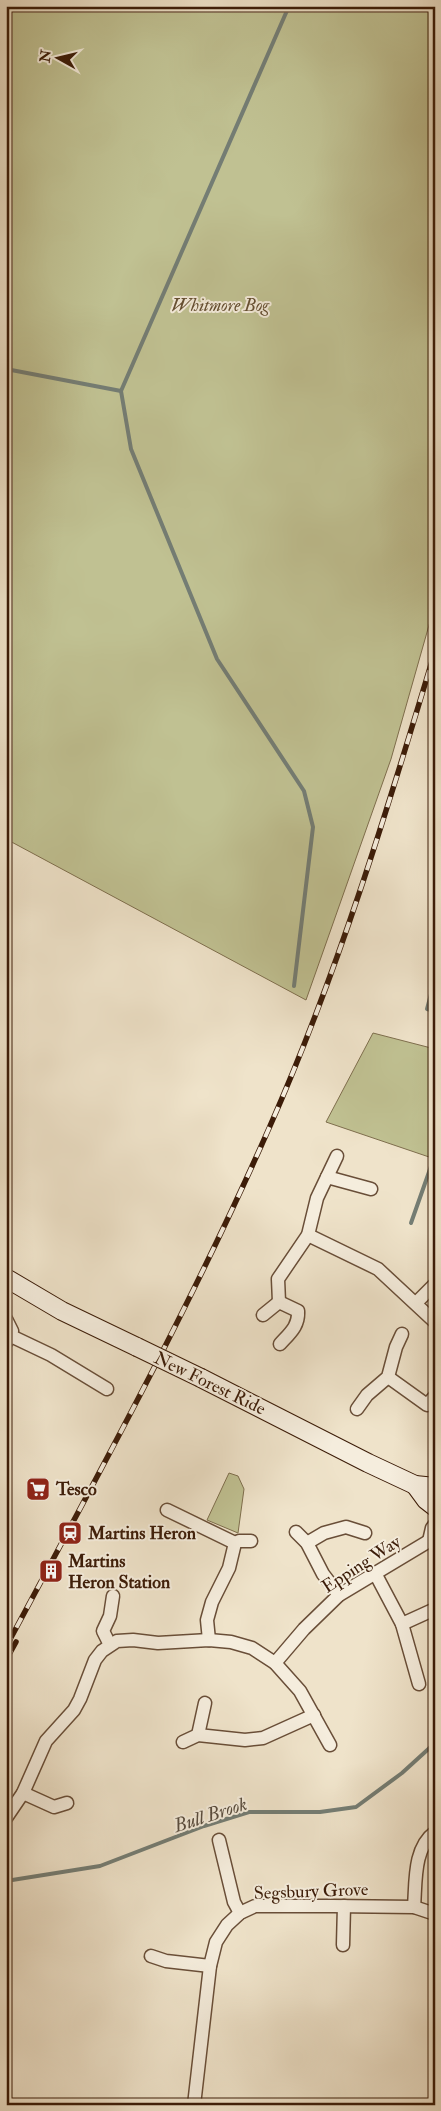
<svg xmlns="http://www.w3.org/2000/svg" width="441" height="2111" font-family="'IM FELL Double Pica',serif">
	<rect width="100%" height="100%" fill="#efe3ca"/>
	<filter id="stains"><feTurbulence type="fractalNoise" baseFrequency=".004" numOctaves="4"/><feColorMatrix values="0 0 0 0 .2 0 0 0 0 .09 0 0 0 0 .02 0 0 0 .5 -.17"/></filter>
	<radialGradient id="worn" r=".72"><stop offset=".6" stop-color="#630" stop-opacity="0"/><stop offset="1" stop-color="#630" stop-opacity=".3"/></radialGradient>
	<g fill="#c0c192" stroke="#7e6e4d">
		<path d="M6 6H435V604L391 759 306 1000 6 839Z"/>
		<path d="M373 1033 435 1049V1159L326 1122Z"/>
		<path d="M229 1473 238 1476 244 1489 238 1533 207 1520Z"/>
	</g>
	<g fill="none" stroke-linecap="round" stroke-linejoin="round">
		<g stroke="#747d74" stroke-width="4">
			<path d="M289 6 121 391 131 449 217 659 304 791 313 827 294 986"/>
			<path d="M6 369 121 391"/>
			<path d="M435 979 427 1009 435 1011"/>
			<path d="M411 1223 435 1155"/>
			<path d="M6 1881 100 1866 204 1826 249 1812H320L356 1807 402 1773 435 1743"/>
		</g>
		<g stroke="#694e38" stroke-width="15">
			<g id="street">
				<path d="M327 1177 337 1156"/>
				<path d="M308 1235 378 1269 435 1322"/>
				<path d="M279 1302 278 1279 308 1235 317 1198 327 1177 371 1189"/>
				<path d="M416 1303 435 1284"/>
				<path d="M263 1315 279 1302 298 1311C299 1326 290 1333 280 1344"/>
				<path d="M6 1319 12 1331 6 1343"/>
				<path d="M11 1336 51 1355 107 1389"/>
				<path d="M388 1377 427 1405 435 1396"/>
				<path d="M357 1409 367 1395 388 1377 396 1347 402 1334"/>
				<path d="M167 1510 235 1543 239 1541H251"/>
				<path d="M296 1532 307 1543 323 1574 339 1595"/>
				<path d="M429 1541 432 1528 435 1524"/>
				<path d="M307 1543 324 1533 346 1527 365 1533"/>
				<path d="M375 1573 402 1624 435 1609"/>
				<path d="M402 1624 419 1684"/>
				<path d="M209 1640 207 1620 212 1602 229 1568 235 1543"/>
				<path d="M110 1645 103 1631 110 1616 113 1596"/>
				<path d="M275 1663 304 1629 339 1595 429 1541 435 1540"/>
				<path d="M198 1735 205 1703"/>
				<path d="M183 1742 198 1735 245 1740 263 1738 314 1715"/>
				<path d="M23 1793 54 1807 67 1803"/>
				<path d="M6 1818 23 1793 46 1741 74 1710 80 1699 95 1660 102 1651 117 1641 133 1640 158 1643 209 1640 231 1642 252 1648 275 1663 300 1691 330 1745"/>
				<path d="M219 1840 234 1902 240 1913"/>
				<path d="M414 1907C416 1882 413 1848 435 1832"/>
				<path d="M343 1945 344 1906"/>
				<path d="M151 1956 166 1961 210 1966"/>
				<path d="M194 2105 210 1966 216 1942 227 1925 240 1913 255 1906H333L414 1907 435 1914"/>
			</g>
		</g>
		<g stroke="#3c1c08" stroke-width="20">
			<g id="secondary">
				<path d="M6 1278 62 1311 137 1347"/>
				<path d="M201 1378 368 1463 415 1485 435 1487"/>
				<path d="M415 1485 426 1500 435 1507"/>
			</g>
		</g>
		<use href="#street" stroke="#f5eddd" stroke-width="12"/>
		<use href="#secondary" stroke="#f5eddd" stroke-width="18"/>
		<g stroke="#3c1c08" stroke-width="5.5">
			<g id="rail">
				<path d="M6 1647C98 1475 192 1304 270 1126 338 972 387 811 435 651"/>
				<path d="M6 1660 16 1642"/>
			</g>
		</g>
		<use href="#rail" stroke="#f5eddd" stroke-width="4" stroke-dasharray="11" stroke-linecap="butt"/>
		<g stroke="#3c1c08" stroke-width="20" stroke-linecap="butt">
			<path id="secondary-bridge" d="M137 1347 201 1378"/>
		</g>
		<use href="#secondary-bridge" stroke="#f5eddd" stroke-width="18"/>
	</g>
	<defs>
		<g id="supermarket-square" transform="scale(1.25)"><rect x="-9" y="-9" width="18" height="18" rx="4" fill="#8f2418" stroke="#f5eddd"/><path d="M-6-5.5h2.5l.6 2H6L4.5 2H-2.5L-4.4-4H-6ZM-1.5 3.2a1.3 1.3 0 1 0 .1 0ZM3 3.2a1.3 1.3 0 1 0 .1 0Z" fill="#fff"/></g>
		<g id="station-square" transform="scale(1.25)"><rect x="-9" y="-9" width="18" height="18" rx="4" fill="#8f2418" stroke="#f5eddd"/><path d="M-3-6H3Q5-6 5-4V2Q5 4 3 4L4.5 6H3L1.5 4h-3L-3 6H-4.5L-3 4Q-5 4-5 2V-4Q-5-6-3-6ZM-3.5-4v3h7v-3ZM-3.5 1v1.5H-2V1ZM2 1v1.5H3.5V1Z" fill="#fff"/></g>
		<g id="building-square" transform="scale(1.25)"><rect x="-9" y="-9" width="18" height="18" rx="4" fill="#8f2418" stroke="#f5eddd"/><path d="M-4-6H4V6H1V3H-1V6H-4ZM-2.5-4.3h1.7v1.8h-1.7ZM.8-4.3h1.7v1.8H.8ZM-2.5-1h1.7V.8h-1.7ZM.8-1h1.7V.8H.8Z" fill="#fff"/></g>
	</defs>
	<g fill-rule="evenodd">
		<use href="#supermarket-square" x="38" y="1489"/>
		<use href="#station-square" x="70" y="1533"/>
		<use href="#building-square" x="51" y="1571"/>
	</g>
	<g text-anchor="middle" stroke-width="4" stroke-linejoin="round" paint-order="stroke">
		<g font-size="18" font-style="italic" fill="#644e31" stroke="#f5eddd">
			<text x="220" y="311">Whitmore Bog</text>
		</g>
		<g font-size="18" fill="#3c1c08" stroke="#f5eddd">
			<text transform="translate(210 1383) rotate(26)" y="6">New Forest Ride</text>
			<text transform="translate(361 1564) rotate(-33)" y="6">Epping Way</text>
			<text transform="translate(311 1891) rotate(-2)" y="6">Segsbury Grove</text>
		</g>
		<g font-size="18" font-weight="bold" fill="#3c1c08" stroke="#f5eddd" text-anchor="start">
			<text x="56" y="1495">Tesco</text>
			<text x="88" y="1539">Martins Heron</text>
			<text x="68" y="1567">Martins<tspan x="68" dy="21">Heron Station</tspan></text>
		</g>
		<g font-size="19" font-style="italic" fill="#584c3e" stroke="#f5eddd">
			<text transform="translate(210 1814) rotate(-18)" y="7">Bull Brook</text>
		</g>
	</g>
	<rect width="441" height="2111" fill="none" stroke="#efe3ca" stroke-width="25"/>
	<rect x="8" y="8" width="426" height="2096" fill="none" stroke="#3c1c08" stroke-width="2.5"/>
	<rect x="12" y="12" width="416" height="2086" fill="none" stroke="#3c1c08"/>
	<g transform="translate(58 58) rotate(278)" stroke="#f5eddd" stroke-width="4" paint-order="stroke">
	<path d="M0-4L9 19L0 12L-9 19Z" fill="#3c1c08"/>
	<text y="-8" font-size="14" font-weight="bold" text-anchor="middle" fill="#3c1c08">N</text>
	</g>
	<rect width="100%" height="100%" filter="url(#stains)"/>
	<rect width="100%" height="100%" fill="url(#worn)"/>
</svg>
